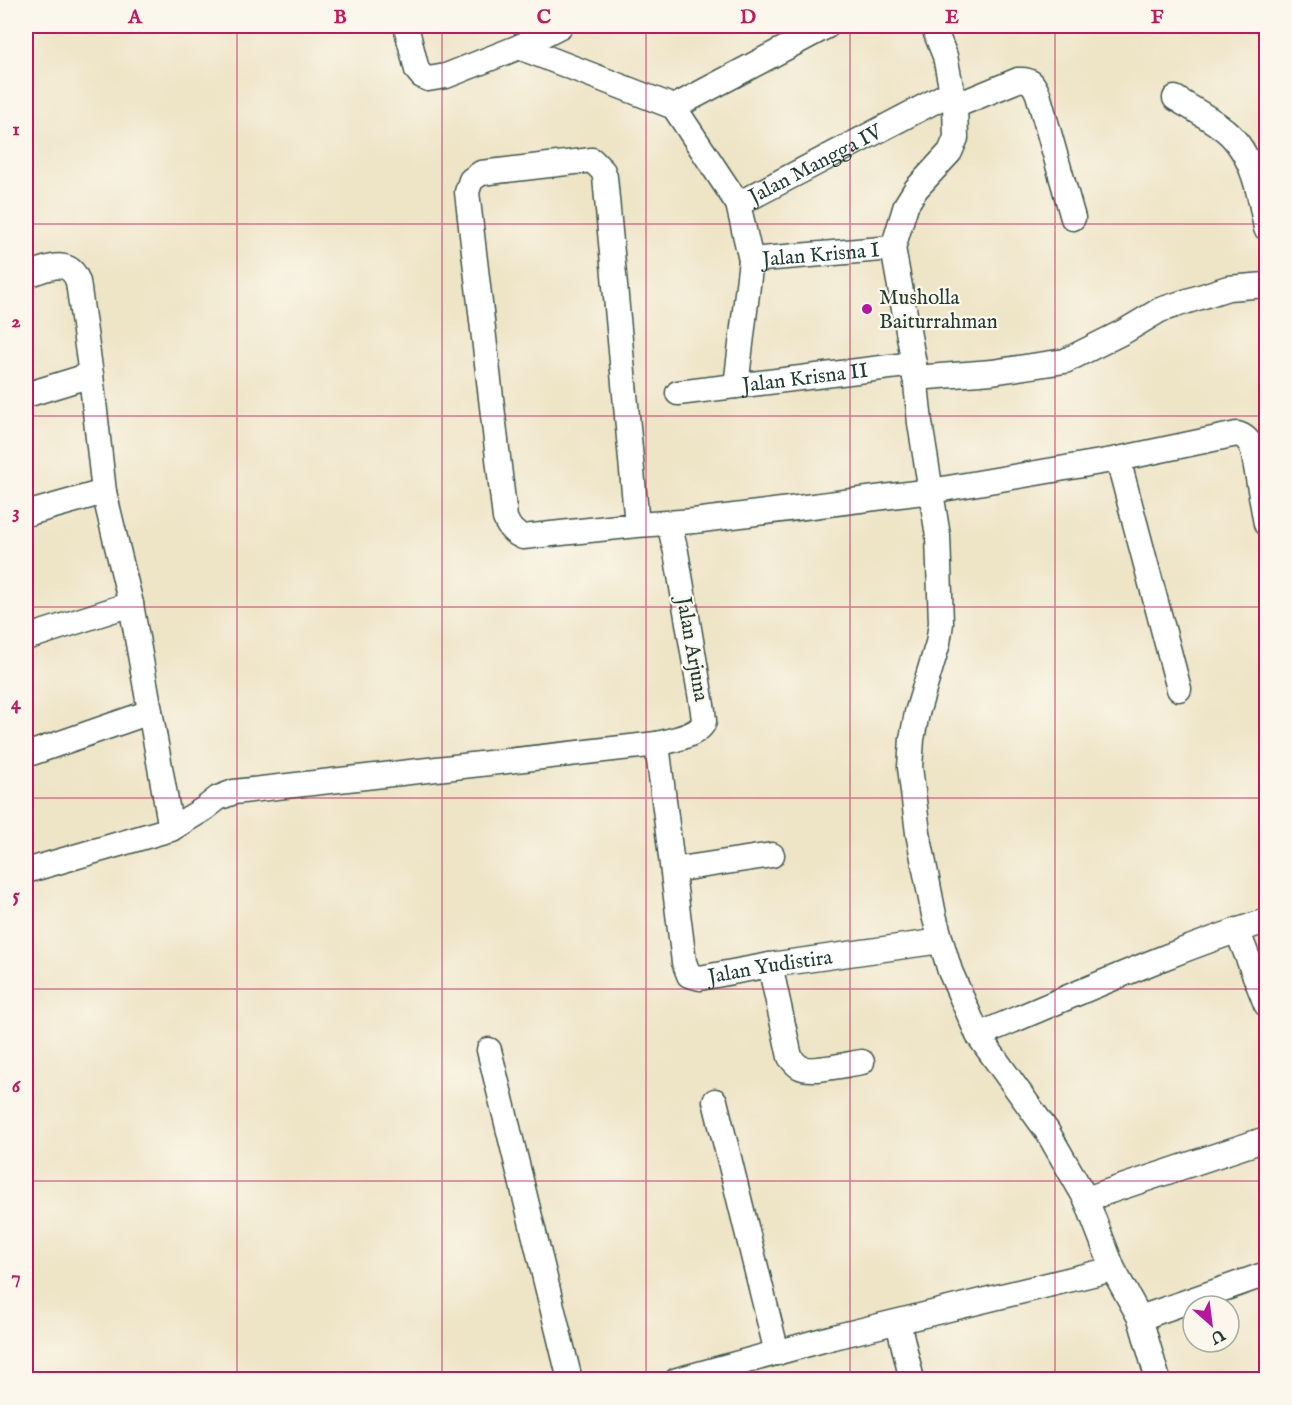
<svg xmlns="http://www.w3.org/2000/svg" width="1292" height="1405" font-family="'IM FELL English',serif">
	<rect width="100%" height="100%" fill="#fbf7ec"/>
	<filter id="ink" filterUnits="userSpaceOnUse"><feTurbulence type="fractalNoise" baseFrequency=".0167" numOctaves="2"/><feDisplacementMap in="SourceGraphic" scale="12" xChannelSelector="R" yChannelSelector="G"/><feConvolveMatrix kernelMatrix="1 2 1 2 8 2 1 2 1" color-interpolation-filters="sRGB"/></filter>
	<filter id="wash" filterUnits="userSpaceOnUse"><feTurbulence type="fractalNoise" baseFrequency=".008" numOctaves="4" result="noise"/><feDisplacementMap in="SourceGraphic" scale="24" xChannelSelector="R" yChannelSelector="G"/><feGaussianBlur stdDeviation="1.35" result="paint"/><feColorMatrix in="noise" values="0 0 0 0 0 0 0 0 0 0 0 0 0 0 0 0 0 1.4 0 .05"/><feComposite in="paint" operator="in"/></filter>
	<g filter="url(#wash)">
		<rect width="100%" height="100%" fill="#eee4c6"/>
	</g>
	<g filter="url(#ink)">
		<g fill="none" stroke-linecap="round" stroke-linejoin="round">
			<g stroke="#3e564a" stroke-width="27">
				<g id="street">
					<path d="M406 26 417 70 422 76 428 79 446 76 519 47 560 26"/>
					<path d="M933 26 945 56 952 92 955 106 956 138 950 152 916 189 906 205 893 248 914 364 920 423 938 536 941 623 938 643 917 713 912 739 910 767 918 833 934 915 941 941 950 971 978 1035 1047 1131 1086 1199 1113 1269 1140 1318 1158 1380"/>
					<path d="M519 47 674 107 738 204 751 260 736 386"/>
					<path d="M1175 98C1191 108 1212 119 1226 131 1253 154 1260 195 1266 228"/>
					<path d="M955 106 1018 80C1031 79 1033 83 1038 94L1073 218"/>
					<path d="M674 107 827 26"/>
					<path id="s1" d="M738 204 952 92"/>
					<path id="s2" d="M751 260 893 248"/>
					<path d="M26 275C45 270 69 255 78 282L91 375 104 492 131 604 171 829"/>
					<path d="M915 378 992 372 1065 361 1125 331 1160 310 1228 288 1266 285"/>
					<path id="s3" d="M678 393 914 364"/>
					<path d="M26 395 91 375"/>
					<path d="M1118 459 1179 689"/>
					<path d="M26 514 104 492"/>
					<path d="M637 525 605 177 603 171 592 160 481 173 471 180 467 192 505 518C509 528 513 533 523 537L637 525 694 521 931 491 1118 459 1237 434C1246 436 1250 442 1253 450L1266 524"/>
					<path d="M26 638 131 604"/>
					<path id="s4" d="M657 744 684 962 689 975 700 978 770 965 941 941"/>
					<path d="M26 755 150 712"/>
					<path d="M673 870 772 855"/>
					<path d="M26 871 171 829 204 809 218 798 234 792 657 744C669 741 701 735 704 721 704 718 703 715 703 711L676 552 669 524"/>
					<path d="M1237 930 1266 1004"/>
					<path d="M770 965 790 1057C793 1061 796 1065 800 1067 810 1073 848 1064 862 1062"/>
					<path d="M978 1035C1073 996 1168 952 1266 921"/>
					<path d="M489 1050 570 1380"/>
					<path d="M715 1101 777 1353"/>
					<path d="M1086 1199 1266 1139"/>
					<path d="M1140 1318 1266 1274"/>
					<path d="M898 1322 912 1380"/>
					<path d="M677 1380 834 1337 1113 1269"/>
				</g>
			</g>
			<use href="#street" stroke="#fff" stroke-width="24"/>
		</g>
	</g>
	<path fill="none" stroke="#c2185b" stroke-width="1.5" stroke-opacity="0.55" d="M237 26V1380M442 26V1380M646 26V1380M850 26V1380M1055 26V1380M26 224H1266M26 416H1266M26 607H1266M26 798H1266M26 989H1266M26 1181H1266"/>
	<circle fill="#b5179e" stroke="#fbf7ec" stroke-width="2" cx="867" cy="309" r="6"/>
	<g text-anchor="middle" stroke-width="4.5" stroke-linejoin="round" paint-order="stroke">
		<g font-size="21" fill="#1f3d34" stroke="#fbf7ec">
			<text dy="7" stroke="none"><textPath href="#s1" startOffset="87">Jalan Mangga IV</textPath></text>
			<text dy="7" stroke="none"><textPath href="#s2" startOffset="70">Jalan Krisna I</textPath></text>
			<text dy="7" stroke="none"><textPath href="#s3" startOffset="128">Jalan Krisna II</textPath></text>
			<text transform="translate(693 649) rotate(80)" y="7">Jalan Arjuna</text>
			<text dy="7" stroke="none"><textPath href="#s4" startOffset="316">Jalan Yudistira</textPath></text>
		</g>
		<g font-size="21" fill="#1f3d34" stroke="#fbf7ec" text-anchor="start">
			<text x="879" y="304">Musholla<tspan x="879" dy="24">Baiturrahman</tspan></text>
		</g>
	</g>
	<rect width="1292" height="1405" fill="none" stroke="#fbf7ec" stroke-width="66"/>
	<g transform="translate(1211 1324) rotate(152)"><circle r="28" fill="#fbf7ec" stroke="#a3ada2" stroke-width="1.5"/>
	<path d="M0-4.5L10 22L0 15L-10 22Z" fill="#b5179e"/>
	<text y="-9" font-size="16" font-weight="bold" text-anchor="middle" fill="#1f3d34">U</text>
	</g>
	<rect x="33" y="33" width="1226" height="1339" fill="none" stroke="#c2185b" stroke-width="2"/>
	<g font-size="20" text-anchor="middle" font-weight="bold" fill="#c2185b">
		<text x="135" y="23">A</text>
		<text x="340" y="23">B</text>
		<text x="544" y="23">C</text>
		<text x="748" y="23">D</text>
		<text x="952" y="23">E</text>
		<text x="1157" y="23">F</text>
		<text x="16" y="135">1</text>
		<text x="16" y="327">2</text>
		<text x="16" y="518">3</text>
		<text x="16" y="709">4</text>
		<text x="16" y="901">5</text>
		<text x="16" y="1092">6</text>
		<text x="16" y="1283">7</text>
	</g>
</svg>
